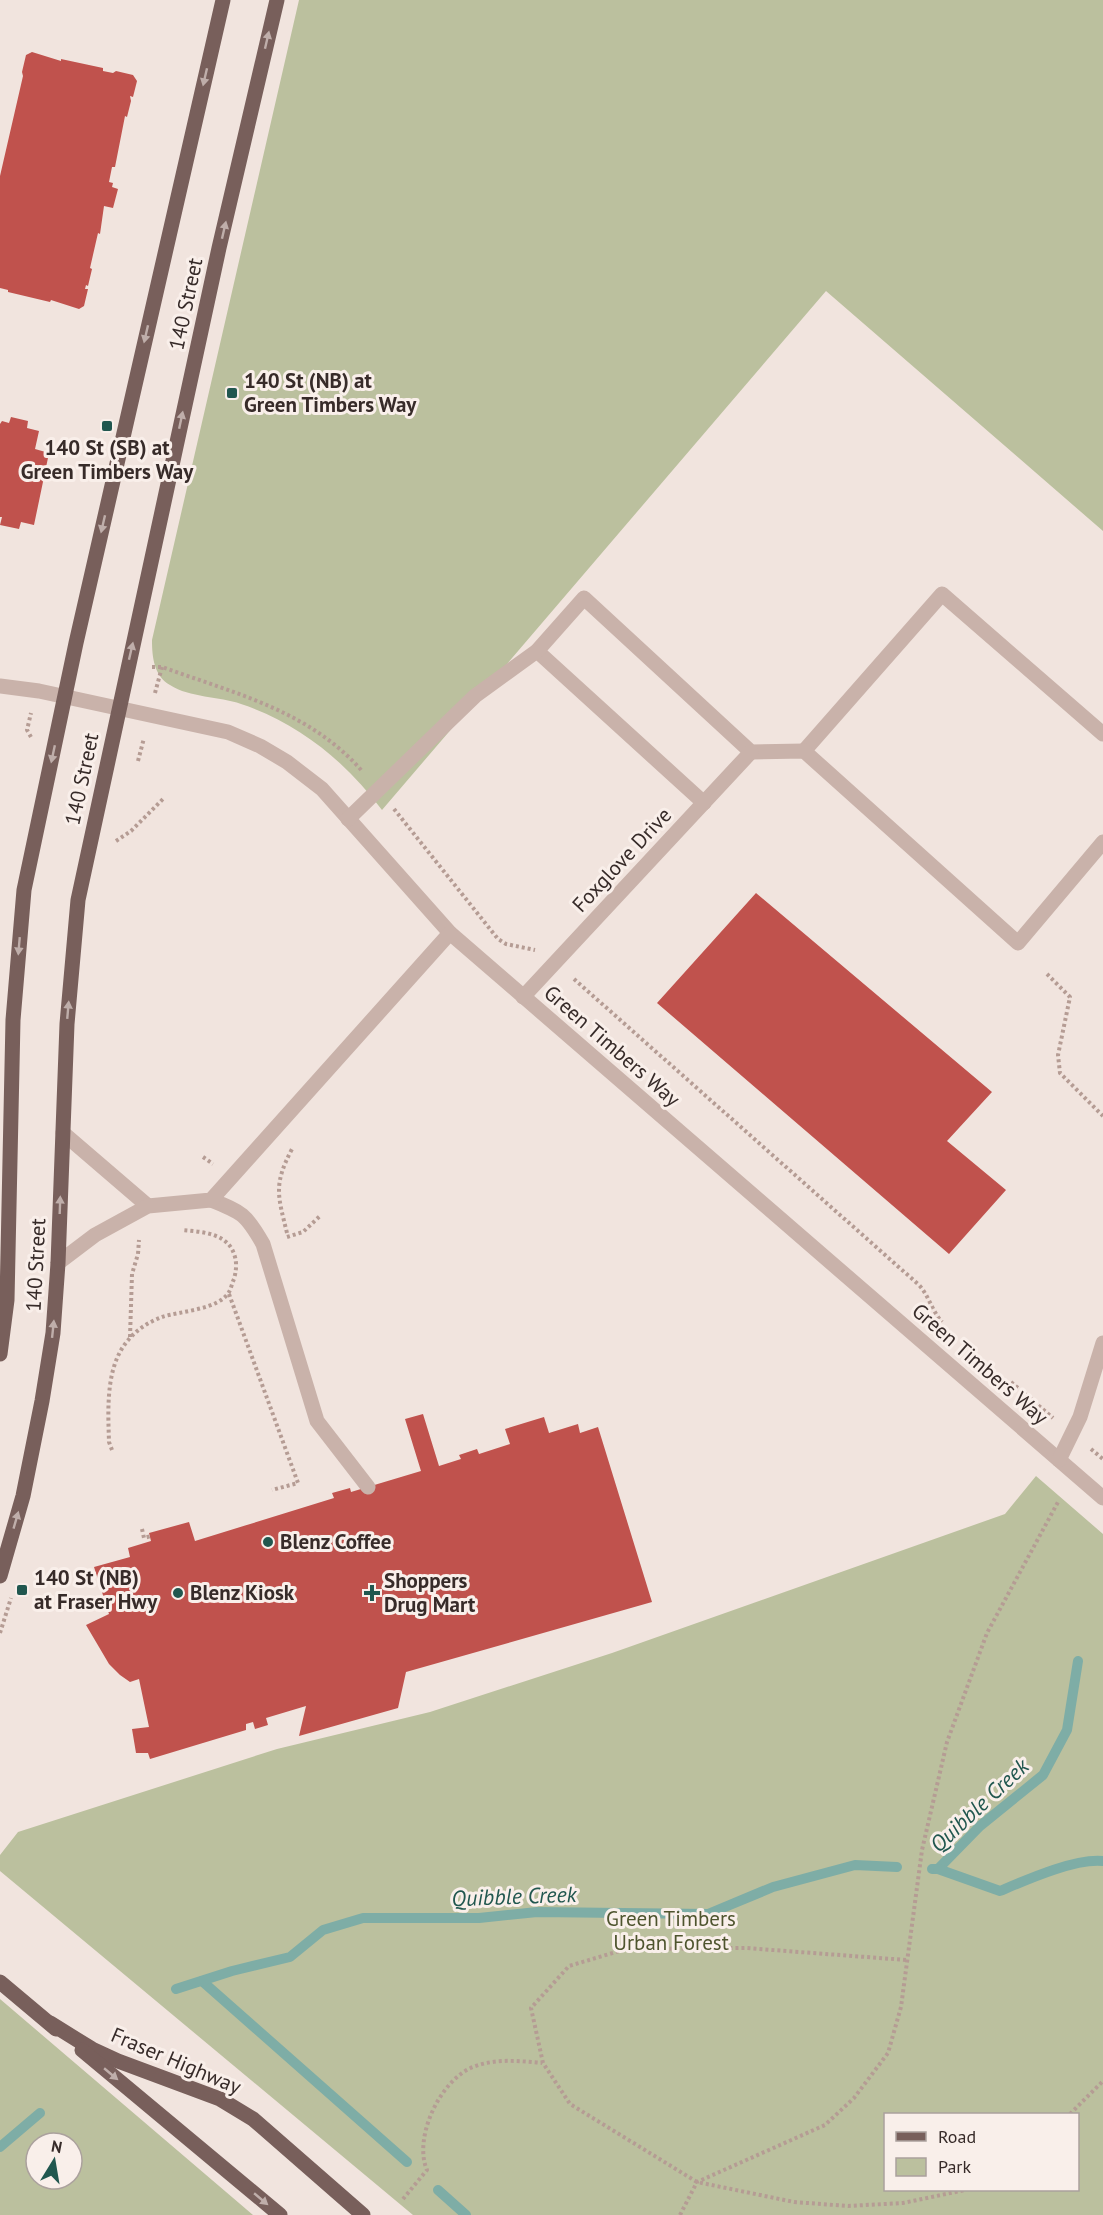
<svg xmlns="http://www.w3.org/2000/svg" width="1103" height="2215" font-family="'PT Sans',sans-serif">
	<rect width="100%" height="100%" fill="#f1e4de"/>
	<g fill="#bbc09e" fill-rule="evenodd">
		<path d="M299 0H1103V531L826 291 382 810C346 762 299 723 241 704 219 696 190 698 170 685 154 676 152 657 152 640Z"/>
		<path d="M1036 1476 1103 1534V2215H413L0 1871V1855L18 1832 277 1749 430 1712 612 1653 1005 1514ZM1078 2114V2190H886V2114Z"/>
		<path d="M0 1999 253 2215H0ZM36 2143H72V2179H36Z"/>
	</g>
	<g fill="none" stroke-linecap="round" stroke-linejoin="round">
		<g stroke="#7eada6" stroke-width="10">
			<path d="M932 1869H938L980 1826 1043 1775 1067 1730 1078 1661"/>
			<path d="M938 1869 1000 1891C1026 1880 1075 1858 1103 1861"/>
			<path d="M202 1981 407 2162"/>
			<path d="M176 1989 232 1971 290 1957 323 1930 363 1918H479L537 1912 708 1914 773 1887 855 1865 897 1867"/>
			<path d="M0 2147 40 2113"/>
			<path d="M438 2190 466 2215"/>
		</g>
	</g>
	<g fill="#c0524d">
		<path d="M32 52 61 61V59L103 68V71L113 73 116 71 133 75 137 81 133 97 130 96 131 101 127 117 125 116 115 167H112L109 182 113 183 112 187 118 189 113 208 104 206 100 234 98 233 90 268 92 269 88 286 86 285 85 289H88L84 306 79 309 51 300 50 302 8 292V290L0 288V176L23 76 22 72 26 55Z"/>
		<path d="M11 417 28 421 27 428 39 431 35 449 49 453 34 525 21 522 19 529 0 525 2 517H0V424L2 421 9 423Z"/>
		<path d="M756 893 992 1092 947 1141 1006 1190 949 1254 657 1003Z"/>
		<path d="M423 1414 439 1466 461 1459 459 1455 477 1449 479 1454 510 1444 505 1429 544 1417 549 1433 578 1424 580 1433 598 1427 652 1602 406 1672 398 1708 299 1736 306 1706 266 1718 268 1725 255 1729 253 1722 246 1724V1730L150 1759 148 1753H136L132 1729 149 1727 139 1679 130 1682 120 1675 109 1664 86 1625 109 1614 94 1567 130 1557 128 1548 151 1541 149 1533 189 1522 195 1541 334 1498 332 1493 350 1488 351 1492 421 1471 405 1419Z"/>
	</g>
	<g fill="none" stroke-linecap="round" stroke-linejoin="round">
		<g stroke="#b59c94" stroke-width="4" stroke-dasharray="3 3" stroke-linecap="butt">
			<path d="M152 667H162C234 693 310 711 362 771"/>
			<path d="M155 693 162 667"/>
			<path d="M31 737 27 730 31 713"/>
			<path d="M138 761 144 738"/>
			<path d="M394 809 498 939 506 944 535 950"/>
			<path d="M116 841 131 831 164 798"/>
			<path d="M1047 974 1070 997 1058 1055 1060 1073 1103 1116"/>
			<path d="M574 979 919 1285C929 1296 932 1311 942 1322"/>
			<path d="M203 1157 213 1164"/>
			<path d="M287 1233C278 1196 273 1185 292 1149"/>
			<path d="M287 1237 303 1232 320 1216"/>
			<path d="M229 1294 298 1483 272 1490"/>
			<path d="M130 1337 132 1274 138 1254 139 1240"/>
			<path d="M1011 1382 1053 1418"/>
			<path d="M1091 1449 1103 1459"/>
			<path d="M112 1450 109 1442C108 1408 105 1363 131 1337 139 1328 151 1321 162 1317 180 1311 218 1310 229 1292 231 1289 232 1283 234 1279 236 1271 237 1265 235 1257 229 1233 203 1232 182 1230"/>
			<path d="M142 1529 144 1538 151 1536"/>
			<path d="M0 1633 11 1598"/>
			<path d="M906 1960 746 1948 626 1949 569 1966 531 2008 543 2063 570 2104 697 2182 794 2202 848 2206 903 2203 965 2190"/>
			<path d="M1070 2114 1103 2081"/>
			<path d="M403 2199 427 2170C413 2138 440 2080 473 2067 496 2058 519 2061 542 2063"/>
			<path d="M680 2215 697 2182 825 2125 854 2098 888 2053 901 2007 922 1850 947 1742 987 1633 1058 1502"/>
		</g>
		<g stroke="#c9b2aa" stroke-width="15">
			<path d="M537 651 704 803"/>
			<path d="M0 686 39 691 228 732 260 746 287 762 322 789 450 933 1103 1498"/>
			<path d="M804 751 942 594 1103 734"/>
			<path d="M348 819 475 696 537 651 584 598 751 752 804 751 1018 943 1103 842"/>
			<path d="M523 997 751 752"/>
			<path d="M63 1133 148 1206"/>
			<path d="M211 1200C242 1212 246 1214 263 1244L317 1421 368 1487"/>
			<path d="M58 1263 95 1235 148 1206 211 1200 450 933"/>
			<path d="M1059 1460 1080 1417 1103 1343"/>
		</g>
		<g stroke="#785f5b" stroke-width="15">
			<path d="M0 1354 7 1300 13 1020 24 890 76 643 223 0"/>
			<path d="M0 1576 23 1496 42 1401 53 1333 58 1263 67 1024 78 900 219 248 277 0"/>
			<path d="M0 1982 56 2029"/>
			<path d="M50 2023 92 2049 118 2061 220 2099 253 2119 363 2215"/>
			<path d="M82 2050 280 2215"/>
		</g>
	</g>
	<defs><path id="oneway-solid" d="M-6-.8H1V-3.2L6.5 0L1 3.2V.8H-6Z" transform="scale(1.5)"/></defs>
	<g fill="#bfaeaa">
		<use href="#oneway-solid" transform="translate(267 40) rotate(-77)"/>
		<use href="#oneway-solid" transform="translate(205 77) rotate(103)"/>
		<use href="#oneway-solid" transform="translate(224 230) rotate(-77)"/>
		<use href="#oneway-solid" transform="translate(146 334) rotate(103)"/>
		<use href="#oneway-solid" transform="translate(181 420) rotate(-78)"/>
		<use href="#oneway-solid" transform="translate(103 524) rotate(103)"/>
		<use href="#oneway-solid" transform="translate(131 651) rotate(-77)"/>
		<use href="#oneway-solid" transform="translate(53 754) rotate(102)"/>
		<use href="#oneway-solid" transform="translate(19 946) rotate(95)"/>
		<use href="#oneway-solid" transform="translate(68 1010) rotate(-85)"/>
		<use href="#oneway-solid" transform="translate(60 1205) rotate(-88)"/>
		<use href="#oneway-solid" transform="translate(53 1329) rotate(-84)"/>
		<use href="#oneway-solid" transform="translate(16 1520) rotate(-74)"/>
		<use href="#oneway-solid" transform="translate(111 2074) rotate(40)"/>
		<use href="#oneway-solid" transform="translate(261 2199) rotate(40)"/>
	</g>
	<g fill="#21574f" stroke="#f9efea" stroke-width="2">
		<rect x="226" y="387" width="12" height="12" rx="3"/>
		<rect x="101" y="420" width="12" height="12" rx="3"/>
		<circle cx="268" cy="1542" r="6"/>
		<rect x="16" y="1584" width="12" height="12" rx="3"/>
		<circle cx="178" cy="1593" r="6"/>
		<path d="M369 1584h6v6h6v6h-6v6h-6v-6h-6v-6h6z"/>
	</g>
	<g text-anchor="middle" stroke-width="6" stroke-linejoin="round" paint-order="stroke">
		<g font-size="21" fill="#372b29" stroke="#f9efea">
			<text transform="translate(186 304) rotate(-78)" y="7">140 Street</text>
			<text transform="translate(82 779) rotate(-78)" y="7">140 Street</text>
			<text transform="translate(622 860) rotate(-47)" y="7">Foxglove Drive</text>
			<text transform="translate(612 1046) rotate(41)" y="7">Green Timbers Way</text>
			<text transform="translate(36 1265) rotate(-87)" y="7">140 Street</text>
			<text transform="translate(980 1364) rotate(41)" y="7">Green Timbers Way</text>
			<text transform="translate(176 2061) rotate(23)" y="7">Fraser Highway</text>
		</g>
		<g font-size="21" font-weight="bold" fill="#372b29" stroke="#f9efea" text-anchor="start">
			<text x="244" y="388">140 St (NB) at<tspan x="244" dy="24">Green Timbers Way</tspan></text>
			<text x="107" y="455" text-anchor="middle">140 St (SB) at<tspan x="107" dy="24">Green Timbers Way</tspan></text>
			<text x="280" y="1549">Blenz Coffee</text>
			<text x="34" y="1585">140 St (NB)<tspan x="34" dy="24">at Fraser Hwy</tspan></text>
			<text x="384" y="1588">Shoppers<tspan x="384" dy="24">Drug Mart</tspan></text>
			<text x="190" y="1600">Blenz Kiosk</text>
		</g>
		<g font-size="21" fill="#4e542e" stroke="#f9efea">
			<text x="671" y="1926">Green Timbers<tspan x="671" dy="24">Urban Forest</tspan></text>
		</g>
		<g font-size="22" font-style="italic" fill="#21574f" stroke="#f9efea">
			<text transform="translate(979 1805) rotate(-43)" y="8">Quibble Creek</text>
			<text transform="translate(514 1896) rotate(-2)" y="8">Quibble Creek</text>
		</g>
	</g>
	<rect x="884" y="2113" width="195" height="78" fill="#f9efea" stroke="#aba19d" stroke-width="1.5"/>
	<rect x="896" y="2132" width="30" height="9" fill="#785f5b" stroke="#aba19d" stroke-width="1.5"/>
	<text x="938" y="2143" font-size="18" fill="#372b29">Road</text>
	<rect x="896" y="2158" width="30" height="18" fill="#bbc09e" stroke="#aba19d" stroke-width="1.5"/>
	<text x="938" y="2173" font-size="18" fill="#372b29">Park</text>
	<g transform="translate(54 2161) rotate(11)"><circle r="28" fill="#f9efea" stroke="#aba19d" stroke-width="1.5"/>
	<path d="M0-4.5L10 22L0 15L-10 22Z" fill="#21574f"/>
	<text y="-9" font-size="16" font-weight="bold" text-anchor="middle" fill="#372b29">N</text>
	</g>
</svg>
